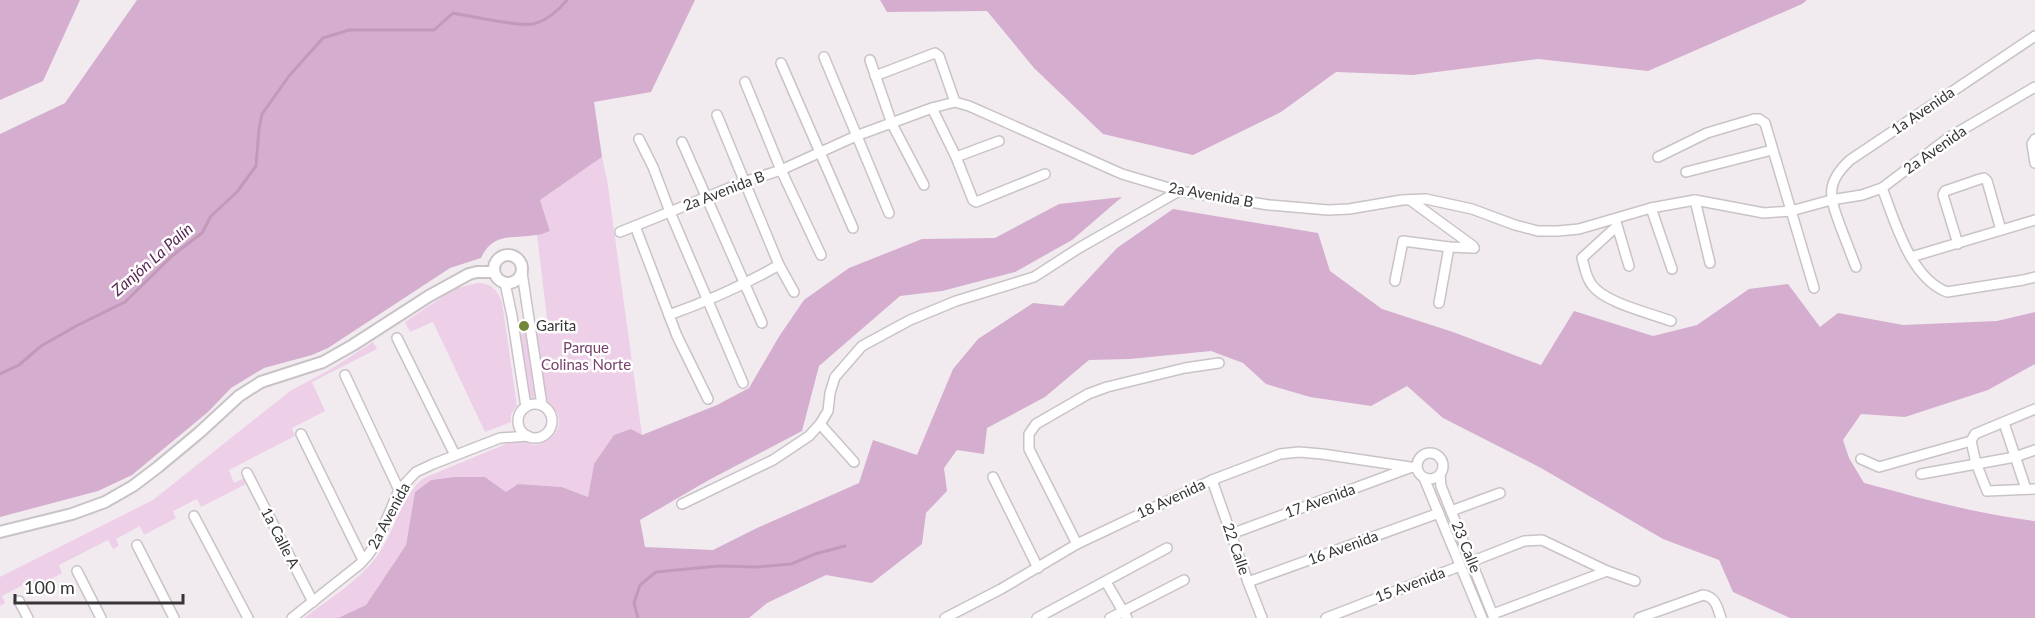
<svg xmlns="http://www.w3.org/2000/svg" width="2035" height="618" font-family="Lato,sans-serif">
	<rect width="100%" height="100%" fill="#f1ebf0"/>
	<g fill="#edcfe8">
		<path d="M602 157 607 179 642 435 594 464 588 497 562 487 518 484 506 492 485 477H454L431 480 415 492 406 545 366 605 338 618H304C329 599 365 577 381 550 396 527 401 496 424 478L520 438 534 445C549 443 565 430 557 413 554 407 548 404 546 398 541 377 540 354 537 333L543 332 541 319 547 318 537 235 550 230 540 200Z"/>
		<path d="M477 283C491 283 497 289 502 302L517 406 511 414V422L485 432 433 322 410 332 405 322 454 289Z"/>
		<path d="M527 333 535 394 533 399 528 396 520 334Z"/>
		<path d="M373 342 377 349 312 382 325 411 292 428 295 436 229 470 234 483 244 478 246 484 201 507 197 499 173 511 176 518 144 535 140 526 116 539 119 546 113 549 108 540 59 565 62 573 29 591 25 584 2 596 5 603 0 606V577L153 500 290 391 331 369Z"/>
	</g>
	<g fill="#d5adce">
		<path d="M0 0H80L43 81 0 100Z"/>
		<path d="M137 0H695L651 92 594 102 602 157 540 200 550 231C546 232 541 235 536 235 513 239 493 232 481 258L450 268 328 348 312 355 264 368 231 388 208 412 132 475 98 491 0 517V134L65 103Z"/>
		<path d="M880 0H1807L1802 4 1648 71 1538 59 1413 75 1336 72 1281 112 1193 155 1103 134 1034 68 987 11 887 12Z"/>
		<path d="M1122 197 1072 240 1015 272 942 291 900 296 819 366 802 431 707 481 640 520 645 547 713 550 757 528 859 483 873 440 917 455 953 369 978 339 1033 303 1063 306 1117 248 1173 209 1318 233 1330 271 1382 309 1453 332 1541 365 1574 311 1653 336 1697 325 1749 289 1788 284 1820 327 1838 313 1903 325 1997 321 2035 312V364L1988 390 1905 417 1861 414 1843 440 1849 458 1864 483C1920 498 1976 514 2035 521V618H1790L1733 592 1719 560 1663 539 1541 468 1443 418 1407 386 1371 406 1310 397 1266 384 1243 363 1211 351 1130 359 1089 360 1045 397 987 428 984 454 957 450 944 468 947 491 926 513 922 544 872 583 826 575 767 603 749 618H338L366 605 406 545 415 492 431 480 454 477H485L506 492 518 484 562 487 588 497 594 464 614 435 631 429 642 435 717 405 749 388 780 335 804 300 849 268 922 239 995 238 1059 204Z"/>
	</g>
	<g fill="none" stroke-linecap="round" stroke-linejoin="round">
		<g stroke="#c19aba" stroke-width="3">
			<path d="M0 374 19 365 41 346 78 325 125 302 172 256 202 233 211 216 237 192 256 166 259 129 262 114 289 76 323 38 349 30H434L453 13C470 16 518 27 533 24 546 21 559 10 567 0"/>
			<path d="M638 618 634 603 640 585 656 572 718 566 757 567 791 564 815 554 845 546"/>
		</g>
		<g stroke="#c9c3c8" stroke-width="12">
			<g id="minor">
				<path d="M824 57 889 213"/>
				<path d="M870 60 892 124 924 185"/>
				<path d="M781 63 853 228"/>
				<path d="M875 76 935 53 939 56 955 102"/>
				<path d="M745 82 781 170 821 255"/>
				<path d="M932 108 956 157 973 200 976 202 1045 174"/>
				<path d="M717 115 779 265 794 292"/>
				<path d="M639 139 653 167 670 212 743 383"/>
				<path d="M2035 139 2032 144 2035 163"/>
				<path d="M682 142 762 323"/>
				<path d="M956 157 999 141"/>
				<path d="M1658 157 1707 133 1754 119H1759L1765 123 1814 288"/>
				<path d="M1686 172 1772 150"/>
				<path d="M1882 188C1895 221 1910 278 1947 292L2023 280 2035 277"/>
				<path d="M1410 200 1473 246 1474 248"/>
				<path d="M1695 200 1710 263"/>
				<path d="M1651 208 1672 269"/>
				<path d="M1616 222 1629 266"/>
				<path d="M635 226 677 336 708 399"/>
				<path d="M1617 226 1582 258C1585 268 1586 278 1592 285 1605 303 1650 313 1671 321"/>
				<path d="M620 232 744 182 781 170 856 136 932 108 955 102 969 106 1122 174 1179 191 1269 205 1328 210 1349 209 1402 200 1426 199 1472 209 1515 225 1538 231H1558L1579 229 1651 208 1695 200 1764 213 1791 211 1831 200 1862 195 1882 188 1948 138 2035 87"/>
				<path d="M1958 244 1943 195 1945 191 1980 179 1984 178 1987 181 2001 230"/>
				<path d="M1911 257 2035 220"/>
				<path d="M521 266 542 405"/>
				<path d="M1856 267C1851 254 1846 241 1841 228 1830 198 1824 184 1850 160L2035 36"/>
				<path d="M1395 281 1403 241 1449 247 1474 248"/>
				<path d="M505 283 512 316 526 407"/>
				<path d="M1439 303 1449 247"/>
				<path d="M669 315C708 301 744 285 779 265"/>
				<path d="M397 338 455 455"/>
				<path d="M345 375 399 490"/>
				<circle cx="535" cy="421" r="17"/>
				<path d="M2004 423 2026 489"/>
				<path d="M820 424 854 462"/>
				<path d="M301 434 363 560"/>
				<path d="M1971 441 1976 463 1987 491 2035 489"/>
				<circle cx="1430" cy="466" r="13"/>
				<path d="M1861 459 1879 467 1971 441 1975 434 2035 409"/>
				<path d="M247 473 313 602"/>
				<path d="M1921 474 2015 457 2035 450"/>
				<path d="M1440 475 1441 486 1494 618"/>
				<path d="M993 477 1038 568"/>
				<path d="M1424 478 1482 618"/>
				<path d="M1212 480 1248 582 1262 618"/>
				<path d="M682 504 773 460 809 436 820 424 828 411 830 393 835 377 862 346 910 320 956 301 1034 277 1079 248 1179 191"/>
				<path d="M1451 511 1500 493"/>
				<path d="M194 516 248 618"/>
				<path d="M1231 534 1409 468"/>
				<path d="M1077 544 1029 449V434L1036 424 1088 394 1107 387 1185 368 1219 363"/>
				<path d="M137 545 174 618"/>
				<path d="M1473 561 1524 541 1542 540 1607 571 1635 581"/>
				<path d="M77 571 101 618"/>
				<path d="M1106 582 1127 618"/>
				<path d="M1248 582 1439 513"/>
				<path d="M19 601 28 618"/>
				<path d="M1493 614 1607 571"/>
				<path d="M292 618 360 564 368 555 377 542 399 490 416 472 433 464 500 438 528 436"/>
				<path d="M945 618 1001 589 1077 544 1212 480 1280 454 1299 452 1322 454 1417 468"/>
				<path d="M1037 618 1167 548"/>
				<path d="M1110 618 1184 580"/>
				<path d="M1326 618 1460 566"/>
				<path d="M1639 618 1703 595C1716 597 1717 607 1721 618"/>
			</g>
		</g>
		<g stroke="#c9c3c8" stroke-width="14">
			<g id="tertiary">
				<circle cx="508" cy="269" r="14"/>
				<path d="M0 532 72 514 105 502 133 486 158 467 200 432 239 396 261 382 323 362 353 345 429 296 469 274 477 272H493"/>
			</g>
		</g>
		<use href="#minor" stroke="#fff" stroke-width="9"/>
		<use href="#tertiary" stroke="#fff" stroke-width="10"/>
	</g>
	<circle fill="#728637" stroke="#fff" stroke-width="2" cx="524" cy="326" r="6"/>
	<g text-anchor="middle" stroke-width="5" stroke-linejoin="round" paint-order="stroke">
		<g font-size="15" fill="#373537" stroke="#fff">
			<text transform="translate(1923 111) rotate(-34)" y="5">1a Avenida</text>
			<text transform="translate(1935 150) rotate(-35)" y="5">2a Avenida</text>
			<text transform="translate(724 191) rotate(-21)" y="5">2a Avenida B</text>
			<text transform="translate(1211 195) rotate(10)" y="5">2a Avenida B</text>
			<text transform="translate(1171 499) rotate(-25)" y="5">18 Avenida</text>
			<text transform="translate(1320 501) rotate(-20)" y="5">17 Avenida</text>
			<text transform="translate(389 516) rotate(-62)" y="5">2a Avenida</text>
			<text transform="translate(280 538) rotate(63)" y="5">1a Calle A</text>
			<text transform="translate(1466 547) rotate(68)" y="5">23 Calle</text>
			<text transform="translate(1343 548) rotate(-20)" y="5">16 Avenida</text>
			<text transform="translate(1236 549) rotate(71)" y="5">22 Calle</text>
			<text transform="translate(1410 585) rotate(-21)" y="5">15 Avenida</text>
		</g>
		<g font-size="15" fill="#373537" stroke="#fff" text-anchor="start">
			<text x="536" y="331">Garita</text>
		</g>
		<g font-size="15" fill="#75426e" stroke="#fff">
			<text x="586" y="353">Parque<tspan x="586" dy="17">Colinas Norte</tspan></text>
		</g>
		<g font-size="16" font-style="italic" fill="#592853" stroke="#fff">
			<text transform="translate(152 259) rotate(-41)" y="6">Zanjón La Palín</text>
		</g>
	</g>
	<path d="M15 594v9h168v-9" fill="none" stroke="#373537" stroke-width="3"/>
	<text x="24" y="594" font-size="18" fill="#373537" stroke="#ffffff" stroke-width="4.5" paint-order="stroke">100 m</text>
</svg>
